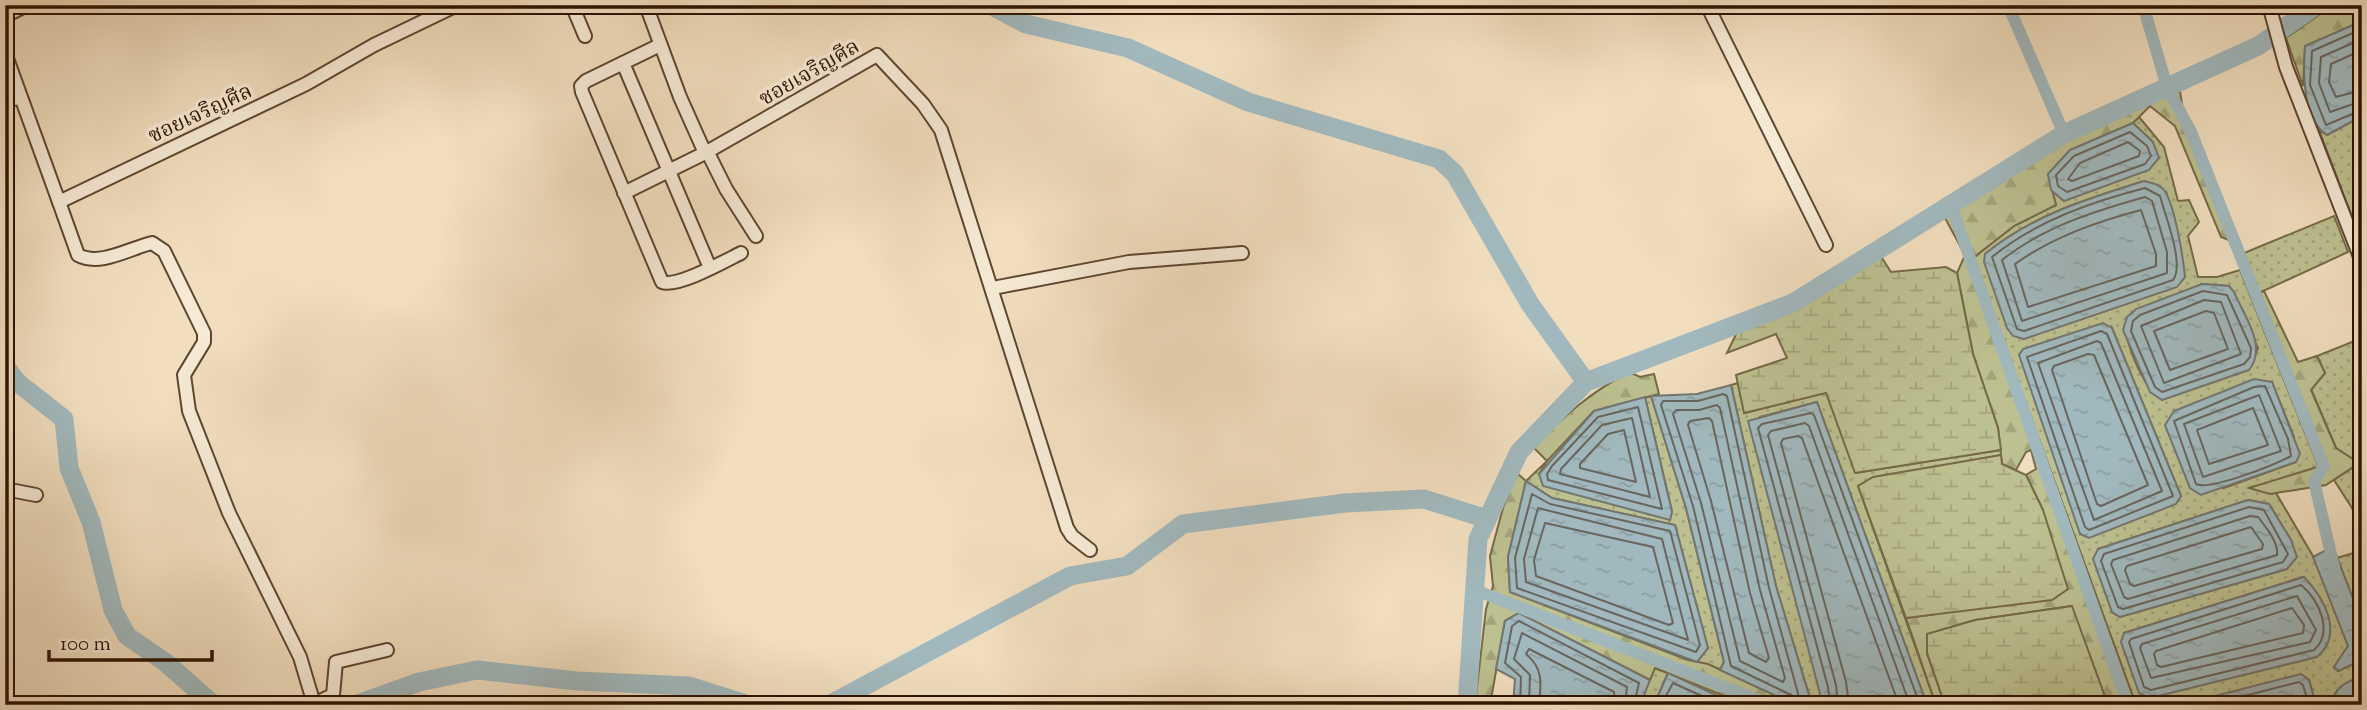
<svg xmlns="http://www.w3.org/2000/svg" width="2367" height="710" font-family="'Sorts Mill Goudy','Noto Serif Thai',serif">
	<defs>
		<pattern id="grass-dots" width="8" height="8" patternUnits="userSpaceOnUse" patternTransform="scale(1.75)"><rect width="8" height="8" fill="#bdc090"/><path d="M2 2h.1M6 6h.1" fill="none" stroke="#a3a47a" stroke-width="1.8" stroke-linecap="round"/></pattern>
		<pattern id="forest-firs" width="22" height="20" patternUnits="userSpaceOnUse" patternTransform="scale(1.75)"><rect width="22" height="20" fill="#bdc090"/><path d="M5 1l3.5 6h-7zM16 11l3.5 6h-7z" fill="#a3a47a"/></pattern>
		<pattern id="wetland-marsh" width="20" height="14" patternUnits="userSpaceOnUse" patternTransform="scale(1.75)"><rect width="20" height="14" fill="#bdc090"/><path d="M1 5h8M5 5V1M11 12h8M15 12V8" fill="none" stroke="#a3a47a"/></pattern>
		<pattern id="water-ripples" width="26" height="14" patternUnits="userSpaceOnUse" patternTransform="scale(1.75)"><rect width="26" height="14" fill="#a1b9be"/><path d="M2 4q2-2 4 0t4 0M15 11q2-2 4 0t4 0" fill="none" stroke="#8b9ea2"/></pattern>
	</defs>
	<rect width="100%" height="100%" fill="#f1debf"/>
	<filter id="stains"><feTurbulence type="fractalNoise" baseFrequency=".00286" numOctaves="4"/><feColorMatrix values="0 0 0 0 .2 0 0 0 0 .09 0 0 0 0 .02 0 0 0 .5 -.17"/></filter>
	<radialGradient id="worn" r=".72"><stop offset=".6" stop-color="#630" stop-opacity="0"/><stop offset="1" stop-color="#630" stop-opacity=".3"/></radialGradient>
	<g fill="url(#grass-dots)" stroke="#766a48" stroke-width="2" fill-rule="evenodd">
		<path d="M2362 116V243L2319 130 2327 135Z"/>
		<path d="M2139 117 2164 147 2178 201 2189 200 2199 222 2188 236 2198 277H2217L2240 270 2319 468 2250 488 2276 493 2317 563 2348 646 2334 667 2338 671 2362 660V676C2347 682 2333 687 2332 705H2316L2309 680 2301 675 2180 705H2136L1973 258 2014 226 2056 205 2051 190 2064 200 2153 142 2133 123ZM2144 181 2166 192 2185 277 2176 287 2023 339 1985 254C2032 215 2087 199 2144 181ZM2202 284 2229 286 2258 348 2249 370 2162 400C2143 387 2121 338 2127 317ZM2112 328 2181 496 2080 534ZM2272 382 2294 437 2296 462 2224 488ZM2248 500 2269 504 2291 540 2287 569 2120 617 2112 612 2098 549ZM2303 577 2169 692 2150 698 2124 633Z"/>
		<path d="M2334 216 2348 252 2259 293 2244 253Z"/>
		<path d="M2362 338V532L2352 508 2334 480 2358 464 2336 448 2311 389 2325 373 2317 356Z"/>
		<path d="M1738 383 1745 413 1826 392 1856 473 2001 450V455L1858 486 1936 705H1927L1817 402 1760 417 1821 689 1823 705H1812L1776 586 1731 385Z"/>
		<path d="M1651 396 1686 508 1724 662 1720 670 1697 662 1708 648 1675 525 1552 498 1526 481 1547 461 1539 474 1670 519 1672 511 1645 397Z"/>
		<path d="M2357 552 2362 566V622L2337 558Z"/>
		<path d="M1654 668 1668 673 1654 705H1640Z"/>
	</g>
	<g fill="url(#forest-firs)" stroke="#766a48" stroke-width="2">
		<path d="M2333 5H2362V21L2305 47 2303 86 2286 38Z"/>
		<path d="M2180 91 2182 105 2241 245 2221 237 2175 126 2150 106 2133 123 2070 150 2048 174 2056 205 2014 226 1973 258 2136 705H2108L2071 606 1975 620 1928 634 1927 653 1945 705H1936L1906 618 1936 614 2043 510 2026 475 2036 469 2031 450 2026 452 2016 470 2002 464 1998 428 1973 354 1957 273 1965 255 1945 218C2014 165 2096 114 2180 91Z"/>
		<path d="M2264 291 2298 362 2317 356 2325 373 2311 390 2336 448 2359 463 2326 485 2270 494 2249 488 2327 464 2259 293Z"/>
		<path d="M1629 372 1640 377 1654 374 1659 394 1594 411 1547 461 1534 448C1563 416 1591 392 1629 372Z"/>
		<path d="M1517 473 1526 481 1508 557 1510 592 1688 660 1708 664 1796 705H1747L1655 668 1650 680 1519 613 1505 621 1490 705H1475L1486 609 1493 586 1490 556 1503 508Z"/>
	</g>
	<g fill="url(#wetland-marsh)" stroke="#766a48" stroke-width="2">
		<path d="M1880 255 1891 272 1946 267 1957 273 1973 354 1998 428 2001 450 1855 473 1826 393 1744 413 1736 375 1787 358 1776 334 1727 353 1738 330 1779 315Z"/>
		<path d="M2001 455 2002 464 2026 475 2043 510 2068 589 2052 600 1906 618 1858 486 1873 477Z"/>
		<path d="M2072 606 2108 705H1945L1927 653V634L1975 620Z"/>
	</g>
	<g fill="url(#water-ripples)" stroke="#737772" stroke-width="2">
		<path d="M2362 21V116L2327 135C2302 120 2303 71 2305 46Z"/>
		<path d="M2133 123 2153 142 2159 158 2149 170 2064 201 2051 190 2048 174 2070 150Z"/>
		<path d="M2144 181C2152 183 2159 184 2164 190 2175 205 2183 257 2185 277L2177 287 2024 339 2013 336 2007 328 1984 262 1985 254C2033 215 2087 199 2144 181Z"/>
		<path d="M2202 284 2229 286 2234 292C2244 316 2268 346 2249 370L2162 400 2150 392 2123 330 2127 317 2136 309Z"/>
		<path d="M2103 323 2112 328 2181 496 2176 504 2089 538 2080 534 2019 355 2023 349Z"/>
		<path d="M2254 379 2272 382 2300 454 2296 462 2201 495 2190 488 2165 425 2174 411Z"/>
		<path d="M1731 385 1776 586 1812 705H1796L1720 670 1724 662 1686 508 1651 396 1697 394Z"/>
		<path d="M1645 397 1672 512 1670 520 1543 486 1539 474 1594 411Z"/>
		<path d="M1817 402 1927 705H1823L1748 421Z"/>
		<path d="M1526 481 1552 498 1675 525 1708 648 1697 662 1510 592 1508 557Z"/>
		<path d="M2248 500 2269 504 2291 540 2297 557 2287 569 2120 617 2112 612 2093 559 2098 549Z"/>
		<path d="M2326 550 2335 552 2362 622V660L2338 671 2334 667 2348 646 2313 557Z"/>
		<path d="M2304 577C2325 599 2344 634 2317 657L2150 698 2139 693 2121 642 2124 633Z"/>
		<path d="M1519 613 1650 680 1640 705H1513L1515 679 1496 669 1505 621Z"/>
		<path d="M1668 673 1738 705H1654Z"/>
		<path d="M2301 674 2309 680 2316 705H2180Z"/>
		<path d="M2362 676V705H2332C2333 687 2347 682 2362 676Z"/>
	</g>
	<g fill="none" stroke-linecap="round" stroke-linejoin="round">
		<g stroke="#68665f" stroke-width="2">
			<path d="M2362 29 2312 51 2310 85 2326 125 2362 110"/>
			<path d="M2362 39 2321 57 2319 83 2330 112 2362 101"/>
			<path d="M2362 50 2331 64 2329 82 2336 97 2362 90"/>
			<path d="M2130 132 2147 146 2151 156 2145 164 2067 192 2058 186 2056 175 2074 156Z"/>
			<path d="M2128 142 2140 151 2139 156 2072 181 2068 179 2080 163Z"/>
			<path d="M2145 188 2160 196C2165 215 2185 265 2173 280L2024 331 2017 329 1992 257C2036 221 2091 202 2145 188Z"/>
			<path d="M2145 197 2152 201 2167 252V273L2022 321 2002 260C2043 227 2095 211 2145 197Z"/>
			<path d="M2141 210 2156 254V266L2028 307 2015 264C2053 237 2096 222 2141 210Z"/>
			<path d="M2203 291 2227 295 2251 348 2250 357 2244 364 2162 392 2155 387 2131 331 2133 321 2140 315Z"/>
			<path d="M2204 300 2221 302 2241 354 2164 383 2141 326Z"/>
			<path d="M2206 311 2214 313 2228 349 2170 370 2154 331Z"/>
			<path d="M2101 331 2107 334 2173 496 2089 530 2085 527 2027 357Z"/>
			<path d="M2097 341 2101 343 2162 491 2094 520 2038 363Z"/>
			<path d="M2088 354 2094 355 2148 485 2101 506 2097 504 2052 370 2054 366Z"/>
			<path d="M2265 386 2288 439 2291 456C2276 464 2210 491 2196 484L2174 421 2254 387Z"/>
			<path d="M2259 395 2281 451 2203 477 2184 424Z"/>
			<path d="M1717 405 1720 408 1760 590 1785 678 1783 682 1740 661 1701 503 1673 414 1676 410H1699Z"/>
			<path d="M1638 407 1662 509 1548 480 1547 474 1552 466 1598 417Z"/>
			<path d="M2253 408 2268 445 2209 464 2197 430Z"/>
			<path d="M1632 418 1650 497 1560 474 1561 469 1602 425Z"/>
			<path d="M1709 418 1712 421 1750 593 1769 658 1766 662 1749 653 1711 501 1688 425 1690 421Z"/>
			<path d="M1624 430 1636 482 1580 468V464L1608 434Z"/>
			<path d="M1532 494 1550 504 1670 531 1700 645 1696 652 1517 588 1515 558Z"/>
			<path d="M2249 507 2264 510 2288 554 2283 562 2123 609 2118 607 2101 561 2104 554Z"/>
			<path d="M1538 508 1662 539 1688 640 1526 582 1524 559Z"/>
			<path d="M2250 516 2258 517C2266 527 2279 543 2277 555L2128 599 2124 597 2111 564 2113 560Z"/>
			<path d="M1545 523 1653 547 1673 623 1669 625 1536 576 1534 560Z"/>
			<path d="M2251 527 2263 544 2262 549 2134 586 2130 584 2125 570 2127 566Z"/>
			<path d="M2301 585C2319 599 2334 633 2314 650L2151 690 2144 687 2129 642 2131 639Z"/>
			<path d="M2297 596 2316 630 2310 642 2151 678 2140 648 2142 644Z"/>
			<path d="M2292 608 2304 625 2303 633 2161 667 2157 665 2154 654 2156 651Z"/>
			<path d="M1520 705 1521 677 1505 663 1512 626 1519 621 1639 683 1634 705"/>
			<path d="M1529 705 1530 675 1514 659 1522 633 1627 687 1625 705"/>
			<path d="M1539 705C1541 684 1544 669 1526 654L1529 649 1614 692 1615 705"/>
			<path d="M1661 705 1673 683 1722 705"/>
			<path d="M1795 705 1796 699 1791 695 1731 666 1693 506 1661 405 1663 401H1698L1723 394 1727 396 1769 588 1799 697 1806 705"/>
			<path d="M1830 705 1828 687 1758 428 1762 424 1811 413 1814 415 1920 705"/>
			<path d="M1838 705 1836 685 1768 435 1771 431 1805 423 1809 426 1910 705"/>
			<path d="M1849 705 1846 682 1781 443 1783 439 1798 436 1802 438 1899 705"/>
			<path d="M2209 705 2299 682 2303 685 2309 705"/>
		</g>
		<g stroke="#a1b9be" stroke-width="12">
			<path d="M2008 5 2064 134"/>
			<path d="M2143 5 2167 87 2191 132 2324 466 2314 481 2334 567"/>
			<path d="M1951 205 2128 705"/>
			<path d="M1475 590 1771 705"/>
		</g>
		<g stroke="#a1b9be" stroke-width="19">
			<path d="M990 5 1026 24 1128 48 1248 102 1439 159 1455 174 1530 304 1586 382"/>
			<path d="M5 366 17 382 64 419 69 468 91 522 113 610 127 636 165 662 214 705"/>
			<path d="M355 705 419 682 477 670 577 681 689 686 749 705"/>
			<path d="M829 705 1070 576 1127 566 1183 524 1345 503 1424 499 1487 519"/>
			<path d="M1467 705 1478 539 1519 452 1586 382 1793 303 2064 134 2258 46 2317 5"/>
		</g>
		<g stroke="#5f4630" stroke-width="16">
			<g id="minor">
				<path d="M572 5 585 36"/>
				<path d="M646 5 680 97 705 153"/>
				<path d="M1707 5 1826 245"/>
				<path d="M2269 5 2286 67 2362 262"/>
				<path d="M5 16 27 5"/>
				<path d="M660 45 586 81 581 86 582 92 662 282C677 288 725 261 741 253"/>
				<path d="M5 53 59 202 306 84 374 45 457 5"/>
				<path d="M623 63 710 268"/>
				<path d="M5 100 20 98"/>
				<path d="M707 151 726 189 756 236"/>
				<path d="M624 193 705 153 877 55 923 104 941 130 1067 528 1072 536 1090 550"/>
				<path d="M59 202 78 255C100 267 130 248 152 243L164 251 204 333V342L184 375 189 411 229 513 300 657 314 704 333 695 336 662 387 650"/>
				<path d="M993 288 1129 262 1242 253"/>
				<path d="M5 489 36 495"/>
			</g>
		</g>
		<use href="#minor" stroke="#f6ead5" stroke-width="12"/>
	</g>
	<g text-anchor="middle" stroke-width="7" stroke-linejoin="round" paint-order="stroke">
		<g font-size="21" fill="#2e1300" stroke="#f6ead5">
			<text transform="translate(809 72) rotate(-30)" y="7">ซอยเจริญศีล</text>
			<text transform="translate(200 113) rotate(-25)" y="7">ซอยเจริญศีล</text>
		</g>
	</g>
	<rect width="2367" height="710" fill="none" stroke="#f1debf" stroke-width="28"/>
	<rect x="7" y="7" width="2353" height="696" fill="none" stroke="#2e1300" stroke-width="3.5"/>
	<rect x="14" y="14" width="2339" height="682" fill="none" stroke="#2e1300" stroke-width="2"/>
	<path d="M49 650v10h163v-10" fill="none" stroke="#2e1300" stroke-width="3.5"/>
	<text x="60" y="650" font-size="21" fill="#2e1300" stroke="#f6ead5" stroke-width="5" paint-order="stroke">100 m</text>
	<rect width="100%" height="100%" filter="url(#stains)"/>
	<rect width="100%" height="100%" fill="url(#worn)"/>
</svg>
